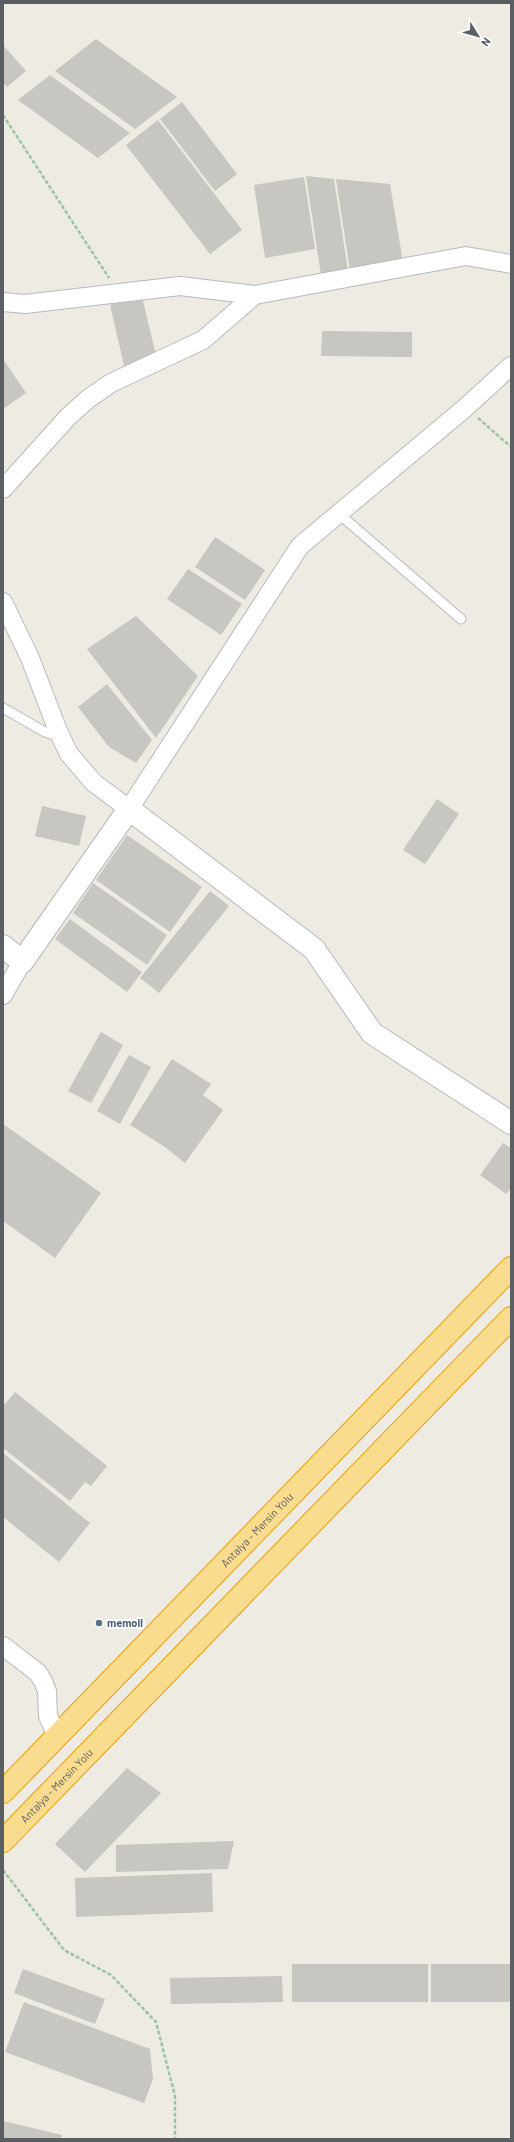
<svg xmlns="http://www.w3.org/2000/svg" width="514" height="2142" font-family="Barlow,sans-serif">
	<rect width="100%" height="100%" fill="#eeebe3"/>
	<g fill="#c8c6c0">
		<path d="M96 39 177 97 135 129 55 71Z"/>
		<path d="M3 45 26 71 7 87 3 83Z"/>
		<path d="M50 75 130 133 98 158 18 100Z"/>
		<path d="M182 102 237 174 215 191 160 119Z"/>
		<path d="M158 120 242 230 210 254 126 145Z"/>
		<path d="M306 176 334 179 348 271 321 275Z"/>
		<path d="M304 177 315 249 265 258 254 185Z"/>
		<path d="M336 179 390 184 403 262 350 270Z"/>
		<path d="M142 297 156 355 125 370 110 305Z"/>
		<path d="M322 331 412 332V357L321 356Z"/>
		<path d="M3 359 26 393 3 409Z"/>
		<path d="M215 537 265 570 245 600 195 567Z"/>
		<path d="M188 569 242 604 221 635 167 599Z"/>
		<path d="M136 616 198 676 156 738 87 649Z"/>
		<path d="M107 684 152 740 136 763 109 747 78 707Z"/>
		<path d="M437 799 459 814 425 864 403 850Z"/>
		<path d="M42 806 86 816 79 846 35 836Z"/>
		<path d="M127 835 202 887 170 932 96 880Z"/>
		<path d="M93 883 167 935 147 965 73 913Z"/>
		<path d="M210 891 229 906 159 993 140 978Z"/>
		<path d="M70 919 142 972 127 992 55 939Z"/>
		<path d="M101 1032 123 1045 91 1103 68 1091Z"/>
		<path d="M129 1055 151 1067 120 1124 97 1111Z"/>
		<path d="M172 1059 211 1084 203 1095 223 1110 185 1163 165 1147 130 1125Z"/>
		<path d="M3 1124 101 1193 55 1258 3 1221Z"/>
		<path d="M503 1143 511 1148V1188L506 1194 480 1175Z"/>
		<path d="M15 1392 107 1466 91 1486 85 1482 70 1501 3 1448V1406Z"/>
		<path d="M3 1453 90 1523 59 1562 3 1517Z"/>
		<path d="M127 1768 161 1793 85 1872 55 1844Z"/>
		<path d="M234 1841 228 1869 116 1872V1845Z"/>
		<path d="M212 1873 213 1912 76 1917 75 1878Z"/>
		<rect x="292" y="1964" width="136" height="38"/>
		<rect x="431" y="1964" width="80" height="38"/>
		<path d="M23 1969 105 1999 95 2024 14 1993Z"/>
		<path d="M282 1976 283 2002 171 2004 170 1978Z"/>
		<path d="M24 2002 150 2049 153 2079 144 2103 5 2052Z"/>
		<path d="M3 2121 62 2135 61 2139H3Z"/>
	</g>
	<g fill="none" stroke-linecap="round" stroke-linejoin="round">
		<g stroke="#b6b9bd" stroke-width="11">
			<g id="lane">
				<path d="M338 513 461 619"/>
				<path d="M3 708 45 732 51 734 58 731"/>
			</g>
		</g>
		<g stroke="#b6b9bd" stroke-width="20">
			<g id="street">
				<path d="M3 302 25 304 180 286 255 295"/>
				<path d="M3 489 68 417 88 399 111 383 203 340 255 295 466 256 511 264"/>
				<path d="M3 602 30 658 58 731 69 754 94 783 129 809 300 546 465 408 511 366"/>
				<path d="M3 995 22 962"/>
				<path d="M3 1646 38 1673 43 1681 47 1691 48 1716 57 1736"/>
			</g>
		</g>
		<g stroke="#b5b8bd" stroke-width="24">
			<path id="secondary" d="M3 946 22 962 129 809 314 949 372 1033 511 1123"/>
		</g>
		<g stroke="#ea9e07" stroke-width="24">
			<g id="highway">
				<path id="s1" d="M3 1792 511 1268"/>
				<path id="s2" d="M3 1841 511 1318"/>
			</g>
		</g>
		<g stroke="#9ac5a5" stroke-width="2.5" stroke-dasharray="4 2" stroke-linecap="butt">
			<path d="M3 115 109 278"/>
			<path d="M478 418 511 447"/>
			<path d="M3 1870 64 1950 111 1975 156 2022 175 2096V2139"/>
		</g>
		<use href="#lane" stroke="#fff" stroke-width="9"/>
		<use href="#street" stroke="#fff" stroke-width="18"/>
		<use href="#secondary" stroke="#fff" stroke-width="22"/>
		<use href="#highway" stroke="#fadc8e" stroke-width="22"/>
	</g>
	<circle fill="#5c6f8a" stroke="#fff" stroke-width="1.5" cx="99" cy="1623" r="4"/>
	<g text-anchor="middle" stroke-width="4" stroke-linejoin="round" paint-order="stroke">
		<g font-size="11" fill="#5b5f63" stroke="#fff">
			<text dy="4" stroke="none"><textPath href="#s1" startOffset="365">Antalya - Mersin Yolu</textPath></text>
			<text dy="4" stroke="none"><textPath href="#s2" startOffset="77">Antalya - Mersin Yolu</textPath></text>
		</g>
		<g font-size="11" font-weight="bold" fill="#4e5e75" stroke="#fff" text-anchor="start">
			<text x="107" y="1627">memoil</text>
		</g>
	</g>
	<rect width="514" height="2142" fill="none" stroke="#5b5f63" stroke-width="8"/>
	<g transform="translate(478 36) rotate(127)" stroke="#ffffff" stroke-width="3" paint-order="stroke">
	<path d="M0-3L7 15L0 10L-7 15Z" fill="#5b5f63"/>
	<text y="-6" font-size="11" font-weight="bold" text-anchor="middle" fill="#5b5f63">N</text>
	</g>
</svg>
